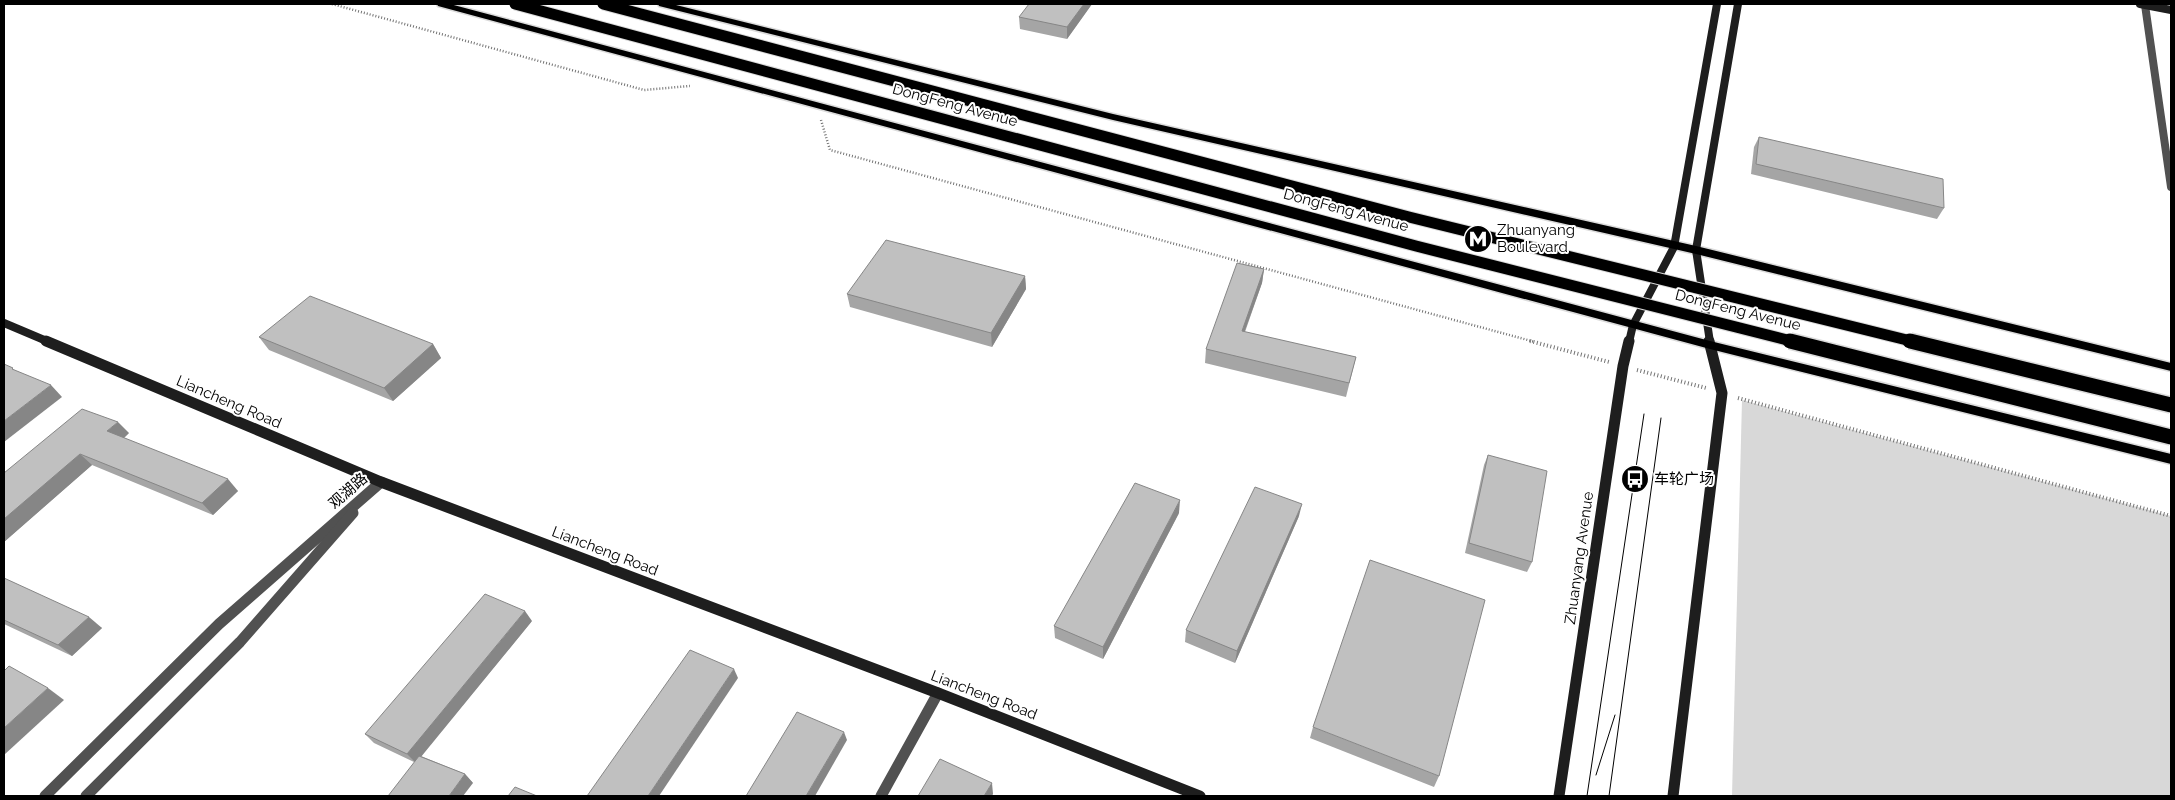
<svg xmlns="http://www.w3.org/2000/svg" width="2175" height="800" font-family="Raleway,'Noto Sans SC',sans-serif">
	<rect width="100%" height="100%" fill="#fff"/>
	<path fill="#d8d8d8" d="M1742 400 2171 516V796H1732Z"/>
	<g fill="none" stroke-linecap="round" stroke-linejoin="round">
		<g stroke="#dbdbdb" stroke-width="3">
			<g id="primary">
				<path d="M437 4H450L1710 341 2171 454V464L1710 349 438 6Z"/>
				<path d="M658 4H672L1113 114 1696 246 2171 363V371L1696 254 1113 120 659 6Z"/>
			</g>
		</g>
		<g stroke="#737373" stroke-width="2.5" stroke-dasharray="1 2" stroke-linecap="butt">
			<path d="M332 4 644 90 690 86"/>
			<path d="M821 120 830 150 1535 342"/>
		</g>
		<g stroke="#737373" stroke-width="4" stroke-dasharray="1 2.5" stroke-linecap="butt">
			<path d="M1530 341 1609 362"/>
			<path d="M1637 370 1706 388"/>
			<path d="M1738 398 2171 516"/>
		</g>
		<path stroke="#515151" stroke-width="8" d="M2145 5 2171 187"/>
		<path stroke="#515151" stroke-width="11" d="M881 796 938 693"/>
		<g stroke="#515151" stroke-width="11">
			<path d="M45 796 219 624 381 482"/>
			<path d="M86 796 240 642 353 513"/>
		</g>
		<g stroke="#1e1e1e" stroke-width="8">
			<path d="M2140 4 2171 10"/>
			<path d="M4 323 49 342"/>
			<path d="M1629 342 1633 325 1674 247 1717 4"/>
			<path d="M1710 342 1696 250 1738 4"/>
		</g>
		<g stroke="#1e1e1e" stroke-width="11">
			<path d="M46 341 381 482 938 693 1200 796"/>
			<path d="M1559 796 1623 366 1629 341"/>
			<path d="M1673 796 1722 393 1709 341"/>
		</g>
		<use href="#primary" fill="#000" fill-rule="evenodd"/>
		<g stroke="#000" stroke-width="1">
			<path d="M1596 775 1615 715"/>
			<path d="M1587 796 1644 414"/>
			<path d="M1609 796 1661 418"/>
		</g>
		<g stroke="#dbdbdb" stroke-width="13" stroke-linecap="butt">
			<g id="trunk-bridge-far1">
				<path d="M515 4 1416 246 1795 342"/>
				<path d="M603 4 1409 217 1915 342"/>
			</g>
		</g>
		<g stroke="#dbdbdb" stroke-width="18" stroke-linecap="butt">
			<g id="trunk-bridge">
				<path d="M1790 341 2171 437"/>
				<path d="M1910 341 2171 405"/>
			</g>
		</g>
		<use href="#trunk-bridge-far1" stroke="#000" stroke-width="11"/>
		<use href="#trunk-bridge" stroke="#000" stroke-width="15"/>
	</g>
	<g fill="#a5a5a5">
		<path d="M1092 4 1067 39 1020 29 1019 17Z"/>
		<path d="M1759 137 1944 208 1937 219 1751 174 1754 147Z"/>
		<path d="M1264 269 1262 283 1245 332 1356 357 1346 397 1205 363 1206 349Z"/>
		<path d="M1025 276 1026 289 992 347 850 307 847 294Z"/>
		<path d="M259 337 433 344 441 358 393 401 269 350Z"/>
		<path d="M129 433 124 438 238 491 213 515 92 465 4 542V473Z"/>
		<path d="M1488 455 1532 562 1527 572 1465 553 1484 465Z"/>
		<path d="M1179 513 1103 659 1055 638 1054 626Z"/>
		<path d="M1299 516 1235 663 1185 642 1186 630Z"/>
		<path d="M4 578 102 628 72 656 4 624Z"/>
		<path d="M532 621 421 756 465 774 473 783 414 762 374 743 365 734Z"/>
		<path d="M1313 727 1439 776 1434 787 1310 738Z"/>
	</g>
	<g fill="#868686">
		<path d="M1084 4H1092L1067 39V27Z"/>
		<path d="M1264 269 1262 283 1240 344 1242 331Z"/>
		<path d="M1025 276 1026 289 992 347 991 333Z"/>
		<path d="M433 344 441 358 393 401 384 388Z"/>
		<path d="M51 385 62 397 4 442V421Z"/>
		<path d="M118 422 129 433 118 443 107 431Z"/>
		<path d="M80 454 92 465 4 542V519Z"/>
		<path d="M228 479 238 491 213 515 202 503Z"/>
		<path d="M1180 500 1179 513 1103 659V647Z"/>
		<path d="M1302 504 1299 516 1235 663 1237 651Z"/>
		<path d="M525 611 532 621 416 763 407 754Z"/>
		<path d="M89 617 102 628 72 656 58 645Z"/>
		<path d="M734 669 738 678 659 796H648Z"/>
		<path d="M48 688 64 700 4 755V728Z"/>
		<path d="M844 732 847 740 815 796H806Z"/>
		<path d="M465 774 473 783 463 796H449Z"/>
		<path d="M992 783 993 794 992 796H984Z"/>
	</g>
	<g fill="#c0c0c0" stroke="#868686">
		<path d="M1029 4H1084L1067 27 1019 17Z"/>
		<path d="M1759 137 1943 179 1944 208 1756 164Z"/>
		<path d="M886 240 1025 276 991 333 847 294Z"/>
		<path d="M1237 263 1264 269 1242 331 1356 357 1349 383 1206 349Z"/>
		<path d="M310 296 433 344 384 388 259 337Z"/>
		<path d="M4 364 13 368 12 369 51 385 4 421Z"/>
		<path d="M82 409 118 422 107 431 228 479 202 503 80 454 4 519V473Z"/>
		<path d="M1488 455 1547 471 1532 562 1469 543Z"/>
		<path d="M1135 483 1180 500 1103 647 1054 626Z"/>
		<path d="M1255 487 1302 504 1237 651 1186 630Z"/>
		<path d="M1370 560 1485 600 1439 776 1313 727Z"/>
		<path d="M4 578 89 617 58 645 4 620Z"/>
		<path d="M485 594 525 611 407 754 365 734Z"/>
		<path d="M690 650 734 669 648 796H587Z"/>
		<path d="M9 666 48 688 4 728V671Z"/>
		<path d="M797 712 844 732 806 796H746Z"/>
		<path d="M419 756 465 774 449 796H388Z"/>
		<path d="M940 759 992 783 984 796H918Z"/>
		<path d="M515 787 537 796H508Z"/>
	</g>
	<defs>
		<g id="metro-disc" transform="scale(1.4375)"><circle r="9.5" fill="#000" stroke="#fff"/><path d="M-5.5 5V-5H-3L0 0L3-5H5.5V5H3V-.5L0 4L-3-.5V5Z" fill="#fff"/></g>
		<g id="bus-disc" transform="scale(1.4375)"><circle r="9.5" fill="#000" stroke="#fff"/><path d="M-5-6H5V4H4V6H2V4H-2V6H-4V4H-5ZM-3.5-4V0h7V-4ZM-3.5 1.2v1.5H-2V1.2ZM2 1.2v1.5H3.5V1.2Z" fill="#fff"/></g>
	</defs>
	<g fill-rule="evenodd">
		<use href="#metro-disc" x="1478" y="239"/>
		<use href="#bus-disc" x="1635" y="479"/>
	</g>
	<g text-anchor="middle" stroke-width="4" stroke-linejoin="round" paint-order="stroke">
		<g font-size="15" fill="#000" stroke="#fff">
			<text transform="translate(955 105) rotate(15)" y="5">DongFeng Avenue</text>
			<text transform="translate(1346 210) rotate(15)" y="5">DongFeng Avenue</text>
			<text transform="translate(1738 310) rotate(14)" y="5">DongFeng Avenue</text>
			<text transform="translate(229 402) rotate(23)" y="5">Liancheng Road</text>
			<text transform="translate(348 491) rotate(-41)" y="5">观湖路</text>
			<text transform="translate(605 551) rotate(21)" y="5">Liancheng Road</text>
			<text transform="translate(1579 558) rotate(-82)" y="5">Zhuanyang Avenue</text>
			<text transform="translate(984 695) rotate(21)" y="5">Liancheng Road</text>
		</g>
		<g font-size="15" fill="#000" stroke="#fff" text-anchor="start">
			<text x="1497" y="235">Zhuanyang<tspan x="1497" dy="17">Boulevard</tspan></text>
			<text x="1654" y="484">车轮广场</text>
		</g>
	</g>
	<rect width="2175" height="800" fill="none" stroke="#000000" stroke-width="10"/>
</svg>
